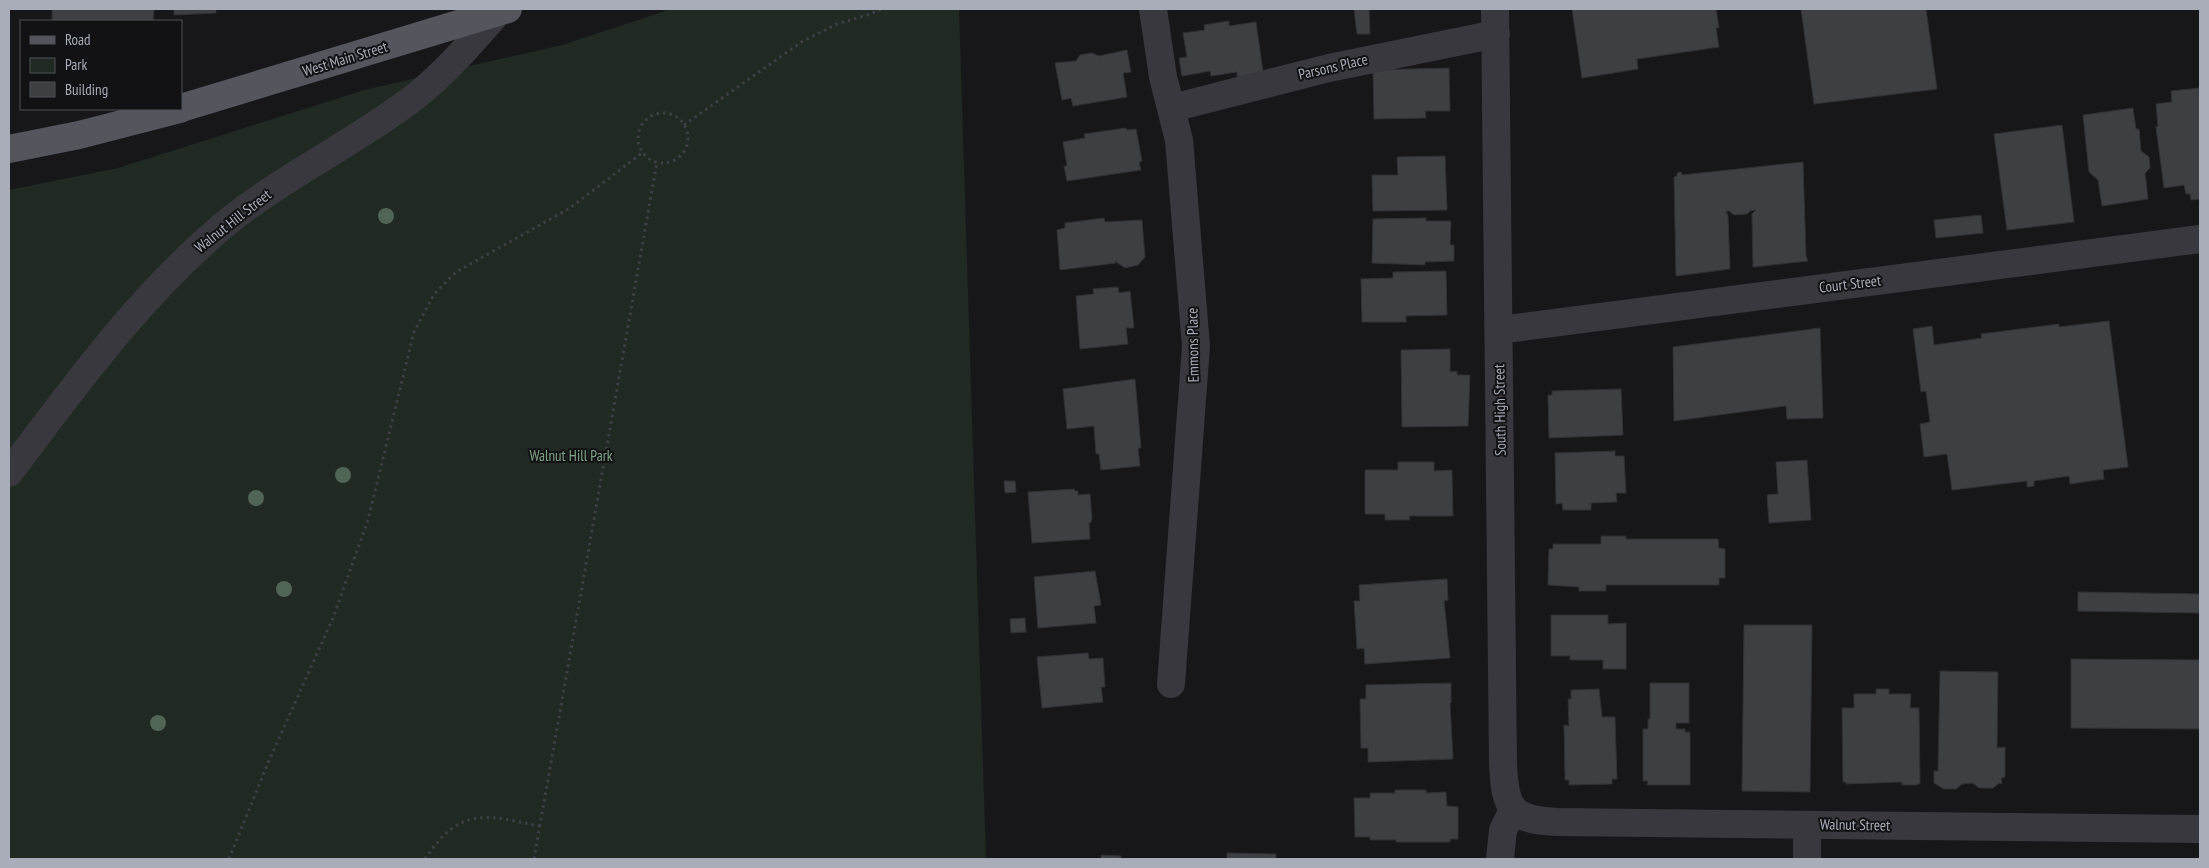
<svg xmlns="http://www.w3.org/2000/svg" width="2209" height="868" font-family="'PT Sans Narrow',sans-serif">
	<rect width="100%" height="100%" fill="#171719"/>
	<path fill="#212923" d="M671 9H959L986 859H9V190L118 168 364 90 562 45Z"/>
	<g fill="#3e3f43" stroke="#313135">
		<path d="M52 9H154L153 21H52Z"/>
		<path d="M174 9H216V13L174 15Z"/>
		<path d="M1354 9H1369L1370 34H1357Z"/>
		<path d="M1572 9H1716L1719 28H1716L1719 47 1637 59 1638 69 1582 78Z"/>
		<path d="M1801 9H1926L1937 89 1814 104Z"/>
		<path d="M1229 21V26L1256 22 1263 72 1237 77V72L1211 76 1210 71 1182 76 1179 58 1187 57 1183 33 1205 30 1204 25Z"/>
		<path d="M1127 50 1131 72 1123 73 1127 97 1073 106 1071 98 1062 100 1055 63 1076 61 1080 55 1092 53 1099 56Z"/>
		<path d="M1449 68 1450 111H1425L1426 118 1374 119 1373 70Z"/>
		<path d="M2200 88V199L2191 200 2190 194H2186L2184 185 2164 188 2156 127 2158 126 2156 104 2172 102 2171 91Z"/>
		<path d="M2133 108 2136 129H2139L2141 151 2149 157 2150 168 2145 173 2148 199 2102 206 2098 180 2089 172 2083 115Z"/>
		<path d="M2062 125 2074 222 2007 230 1994 134Z"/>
		<path d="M1126 128 1127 130 1136 129 1142 161 1139 162 1141 170 1067 181 1064 166H1067L1063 142 1085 138 1084 134Z"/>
		<path d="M1445 156 1447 210 1373 211 1372 175H1398L1397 157Z"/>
		<path d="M1803 162 1806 256 1808 261 1753 267 1752 214 1756 210 1750 211 1747 214 1734 215 1729 211H1726L1728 216 1730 269 1676 276 1674 177 1677 176V173L1681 172 1682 175Z"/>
		<path d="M1981 215 1983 233 1936 238 1934 220Z"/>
		<path d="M1104 218 1105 222 1142 220 1145 257 1138 265 1125 268 1115 261 1116 263 1060 270 1057 230 1065 228V223Z"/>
		<path d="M1426 218V221H1451L1450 245H1454V261L1425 262V265L1372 263 1373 219Z"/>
		<path d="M1446 271 1447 315 1406 316V322H1362L1361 279 1393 278V272Z"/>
		<path d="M1118 287 1119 293 1130 291 1134 328H1126L1128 344 1080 349 1076 296 1094 294 1093 289Z"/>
		<path d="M2109 321 2128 467 2103 470 2104 479 2070 484 2069 476 2034 481V486L2027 487V481L1952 490 1947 454 1924 457 1920 424 1930 422 1926 391 1921 392 1913 329 1932 326 1934 345 1982 338 1981 334 2059 324V327Z"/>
		<path d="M1820 328 1823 418 1787 419 1786 406 1674 421 1673 347Z"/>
		<path d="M1450 349V372L1457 371V375H1470L1468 426 1402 427 1401 350Z"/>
		<path d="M1135 379 1141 448H1138L1140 466 1101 470 1099 454H1096L1094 426 1067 429 1063 389Z"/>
		<path d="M1621 389 1623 435 1549 438 1548 395H1552V391Z"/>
		<path d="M1615 451V456H1624L1626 493H1616L1617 502 1591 503V510H1563L1562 503 1556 504 1555 453Z"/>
		<path d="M1807 460 1811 520 1769 523 1767 495 1778 494 1776 462Z"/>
		<path d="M1398 462H1434V471L1452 470 1453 516H1409L1410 520H1385V514H1365V470H1398Z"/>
		<path d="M1004 481H1015L1016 492 1005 493Z"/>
		<path d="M1074 489 1075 491H1078V495L1090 494 1092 518 1091 522 1089 523 1090 539 1032 543 1028 492Z"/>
		<path d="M1601 536H1626V539H1718L1719 548 1725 549V578H1719V585H1606V591H1579V587L1548 585 1549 549H1553V544H1601Z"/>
		<path d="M1095 571 1101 605 1094 606 1096 623 1038 628 1034 577Z"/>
		<path d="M1447 579 1448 600 1444 601 1450 658 1365 664 1364 648 1357 649 1354 601H1360L1359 585Z"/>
		<path d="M2078 592 2200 594 2199 613 2078 611Z"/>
		<path d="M1551 615H1608V624L1626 623V669H1603V660H1570V656H1551Z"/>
		<path d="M1025 618 1026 632 1011 633 1010 619Z"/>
		<path d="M1744 625H1812L1810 792 1742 791Z"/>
		<path d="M1088 653 1089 659 1103 658 1105 687H1101L1103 702 1042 708 1037 657Z"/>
		<path d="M2071 659 2200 660V729L2071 728Z"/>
		<path d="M1940 671 1998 672 1997 748 2005 747V777L2001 778 2002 784 1999 783 1993 788H1979L1973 783 1962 784 1956 789H1944L1934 783V771H1938Z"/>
		<path d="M1451 683V703H1450L1453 759 1368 762V748H1361L1360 699H1366V685Z"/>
		<path d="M1650 683H1689V723H1676V729H1685V732H1690V785H1647L1648 781H1643V729H1648V719H1650Z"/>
		<path d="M1599 689 1602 717H1615L1617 779H1612V784L1569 785V780H1565L1564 725 1569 726 1568 699H1571V690Z"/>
		<path d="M1876 689H1889V694H1911L1910 708H1919L1920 783 1917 785H1902V782L1846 784V782H1843L1842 708H1854V694H1876Z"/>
		<path d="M1395 790H1426V793L1446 792 1447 806 1458 807V839H1450V842H1396V840H1370V837H1355L1354 798H1370V793H1395Z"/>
		<path d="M1227 853 1276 854V859H1227Z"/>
		<path d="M1101 855 1121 856V859H1101Z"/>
	</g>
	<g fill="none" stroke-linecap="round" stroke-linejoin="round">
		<g stroke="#3e3f45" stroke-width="3" stroke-dasharray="2.5 4" stroke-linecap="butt">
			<circle cx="663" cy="138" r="25"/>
			<path d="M684 125 803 41 837 24 867 15 882 9"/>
			<path d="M229 859 268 763 333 618 368 520 414 332 434 294 456 272 570 208 642 153"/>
			<path d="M425 859C460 806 485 815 540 826"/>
			<path d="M534 859 657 162"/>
		</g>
		<g stroke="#38383e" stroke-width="28">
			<path d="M1153 9 1163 77 1179 140 1196 346 1171 684"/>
			<path d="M1495 9 1503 764C1505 809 1511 820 1558 822L2200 829"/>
			<path d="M1172 108 1329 68 1496 34"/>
			<path d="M1499 330 2200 239"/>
			<path d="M9 473C77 383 142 292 230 220 288 174 358 141 416 96 446 72 473 41 498 12"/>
			<path d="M1500 859 1503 830 1513 810"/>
			<path d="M1807 859V825"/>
		</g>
		<g stroke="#54555d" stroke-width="28">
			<path d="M181 108 508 9"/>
			<path d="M9 149 79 135 180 109"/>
		</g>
	</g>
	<g fill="#506555">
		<circle cx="386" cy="216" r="8"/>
		<circle cx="343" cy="475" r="8"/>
		<circle cx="256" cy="498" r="8"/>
		<circle cx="284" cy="589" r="8"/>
		<circle cx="158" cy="723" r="8"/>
	</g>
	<g text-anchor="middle" stroke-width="4" stroke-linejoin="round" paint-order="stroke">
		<g font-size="15" fill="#a9acb9" stroke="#121214">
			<text transform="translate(345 59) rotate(-17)" y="5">West Main Street</text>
			<text transform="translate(1333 67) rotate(-13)" y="5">Parsons Place</text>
			<text transform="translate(233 221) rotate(-38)" y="5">Walnut Hill Street</text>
			<text transform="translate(1850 284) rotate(-7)" y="5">Court Street</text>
			<text transform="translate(1193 345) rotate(-91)" y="5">Emmons Place</text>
			<text transform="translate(1500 410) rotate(-91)" y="5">South High Street</text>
			<text transform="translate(1855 825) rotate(1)" y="5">Walnut Street</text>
		</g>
		<g font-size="15" fill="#7fa586" stroke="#121214">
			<text x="571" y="461">Walnut Hill Park</text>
		</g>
	</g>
	<rect width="2209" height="868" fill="none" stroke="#a9acb9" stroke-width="20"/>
	<rect x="20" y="20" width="162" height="90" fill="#121214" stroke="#4e5056"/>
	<rect x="30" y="36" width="25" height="8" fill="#54555d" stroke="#4e5056"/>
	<text x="65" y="45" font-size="15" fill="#a9acb9">Road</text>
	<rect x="30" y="58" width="25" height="15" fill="#212923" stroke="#4e5056"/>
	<text x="65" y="70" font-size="15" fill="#a9acb9">Park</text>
	<rect x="30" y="82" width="25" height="15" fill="#3e3f43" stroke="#4e5056"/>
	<text x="65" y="95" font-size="15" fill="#a9acb9">Building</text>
</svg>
